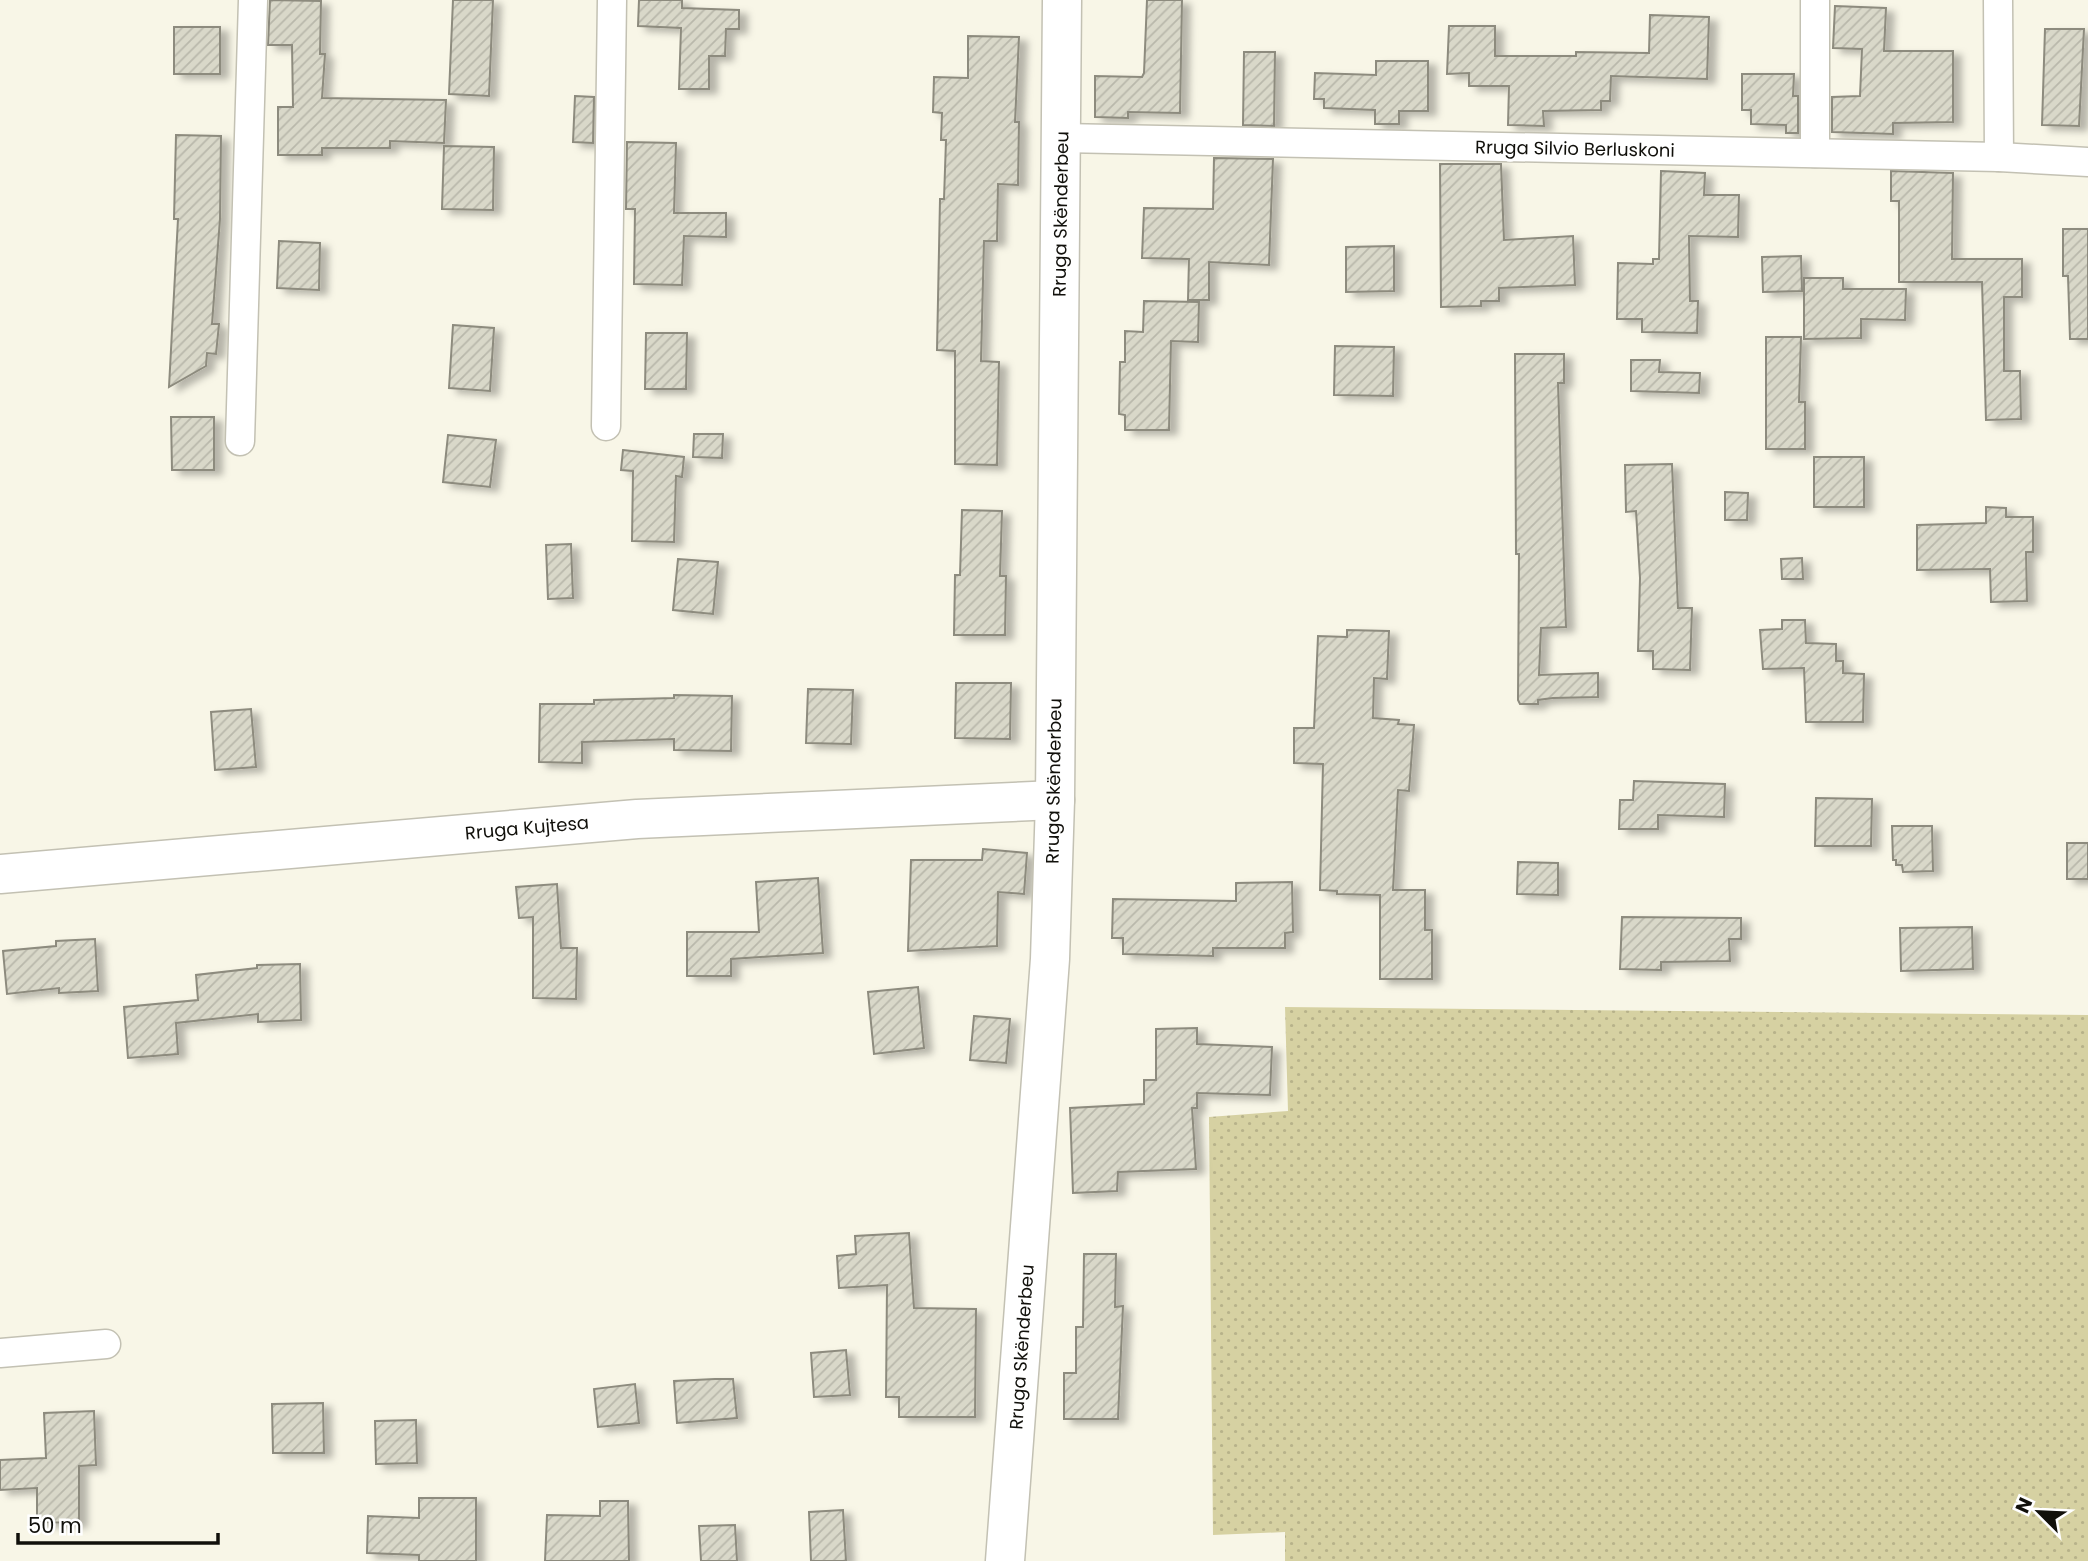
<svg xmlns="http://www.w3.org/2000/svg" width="2088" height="1561" font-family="Poppins,sans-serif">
	<defs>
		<pattern id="grass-dots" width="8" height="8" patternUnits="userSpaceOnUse" patternTransform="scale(1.75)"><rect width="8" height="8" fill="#d6d1a2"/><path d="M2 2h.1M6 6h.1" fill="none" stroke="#b7b28a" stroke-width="1.8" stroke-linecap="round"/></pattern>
		<pattern id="building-hatch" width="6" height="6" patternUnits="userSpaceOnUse" patternTransform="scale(1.75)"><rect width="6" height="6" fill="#d9d8c9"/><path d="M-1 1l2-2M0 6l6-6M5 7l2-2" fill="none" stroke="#b9b8ab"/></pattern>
		<filter id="shadow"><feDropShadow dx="8" dy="4.5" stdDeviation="3.5" flood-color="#0004"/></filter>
	</defs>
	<rect width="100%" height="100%" fill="#f8f6e7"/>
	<path fill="url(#grass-dots)" d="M1285 1007 2088 1015V1561H1285V1532L1213 1535 1209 1117 1288 1111Z"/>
	<g fill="url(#building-hatch)" stroke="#8d8b7e" stroke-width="2" filter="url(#shadow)">
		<path d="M270 0 321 1 320 54H325L322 98 446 100 444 143 390 141V148H322V155H278V107H293L292 45H268Z"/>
		<path d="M453 0H493L489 96 449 94Z"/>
		<path d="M639 0H682V8L739 10V29H726L725 56H709V89H679L681 28 638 26Z"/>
		<path d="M1147 0H1182L1180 113 1128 112V118L1095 117V76L1142 77 1144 73Z"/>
		<path d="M1835 6 1886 8 1884 51H1953V122L1893 123V134L1832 132V97L1860 96 1862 49 1833 48Z"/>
		<path d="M1650 15 1709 17 1707 79 1611 76 1610 101H1601V110L1543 111 1544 126 1508 125 1509 86H1469V73L1447 74 1449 26H1495V56H1576V52L1649 53Z"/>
		<rect x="174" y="27" width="46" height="47"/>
		<path d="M2045 29H2084L2079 126 2042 125Z"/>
		<path d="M968 36 1019 37 1015 122H1019L1018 185 998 184 997 241H984L981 361 999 362 997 465 955 464V351L937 350 940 199H944L946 140H941L942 113 933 112 934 77 968 78Z"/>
		<path d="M1244 52H1275L1274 126 1243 125Z"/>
		<path d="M1376 61H1428V111H1399V124H1375V110L1324 108V99H1314L1315 73 1376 75Z"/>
		<path d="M1742 74H1794L1793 96H1798V133H1786V125L1751 124V110H1742Z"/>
		<path d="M575 96 594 97 593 143 573 142Z"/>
		<path d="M176 135 221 136 220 219 212 324H219L216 354 207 353 206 366 169 387 178 219H174Z"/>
		<path d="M627 142 676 143 674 213H726V237L684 236 682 285 634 284 635 209H626Z"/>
		<path d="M444 146 494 147 493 210 442 209Z"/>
		<path d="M1214 158 1273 159 1269 265 1209 262V300H1188L1189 259 1142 258 1144 208 1213 209Z"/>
		<path d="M1440 164H1501L1504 240 1573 236 1575 285 1499 288V301H1481V306L1441 307Z"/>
		<path d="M1661 171 1705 173 1704 195H1739L1738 237 1689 236 1690 301H1698L1697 333 1642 332V319H1617L1618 263 1653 264V259H1659Z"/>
		<path d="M1891 171 1953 173 1952 259H2022V297H2004V371H2020L2021 419 1986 420 1982 282H1899V201H1891Z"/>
		<path d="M2063 229H2088V339H2070L2068 276H2063Z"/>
		<path d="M279 241 320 243 319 290 277 288Z"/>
		<path d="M1394 246V291L1346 292V247Z"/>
		<path d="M1801 256 1802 291 1763 292 1762 257Z"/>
		<path d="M1804 278H1843V289H1906L1905 320 1861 319V338L1804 339Z"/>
		<path d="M1144 301 1199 302 1198 342 1171 341 1169 430H1125V415L1119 414 1120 362H1125V331L1143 332Z"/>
		<path d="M453 325 494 328 490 391 449 388Z"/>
		<path d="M646 333H687L686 389H645Z"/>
		<path d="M1766 337H1801L1799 402H1805V449H1766Z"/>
		<path d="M1335 346 1394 347 1393 396 1334 395Z"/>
		<path d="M1515 354H1564V383H1558L1566 627 1541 628 1539 675 1598 673V697L1553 698 1538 700V704H1520L1518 700 1519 554H1516Z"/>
		<path d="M1631 360H1660L1659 372 1700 373 1699 393 1631 391Z"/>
		<path d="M171 417H214V470H172Z"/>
		<path d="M694 434H723L722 458 693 457Z"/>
		<path d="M448 435 496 440 490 487 443 482Z"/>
		<path d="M623 450 684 457 682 477 676 476 674 542 632 541 633 471 621 470Z"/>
		<rect x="1814" y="457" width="50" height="50"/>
		<path d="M1672 464 1678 608H1692L1690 670 1653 669V651H1638L1640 578 1636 511 1626 512 1625 465Z"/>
		<path d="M1725 492 1748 493 1747 520H1725Z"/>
		<path d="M1986 507 2006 508V517H2033V552H2026L2027 601 1991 602 1990 569 1917 570V525L1986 523Z"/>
		<path d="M962 510 1002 511 1000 576H1006L1005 635H954L955 575H960Z"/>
		<path d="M571 544 573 598 548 599 546 545Z"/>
		<path d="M1802 558 1803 579H1782L1781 559Z"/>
		<path d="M678 559 718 562 713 614 673 610Z"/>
		<path d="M1782 620H1805L1806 643 1836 644V661H1843V673L1864 674 1863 722H1806L1804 668 1763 669 1760 630 1782 629Z"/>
		<path d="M1347 630 1389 631 1387 679 1374 678 1373 718 1399 720 1398 724 1414 725 1409 791 1398 790 1393 890H1425V930H1432V979H1380V895L1337 894V891L1320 890 1323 764 1294 763V728H1314L1318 636 1347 637Z"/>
		<path d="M956 683H1011L1010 739 955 738Z"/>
		<path d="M808 689 853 690 851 744 806 743Z"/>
		<path d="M674 695 732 696 731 751 674 750V739L582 742V763L539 762 540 704H594V700L674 698Z"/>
		<path d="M251 709 256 767 215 770 211 712Z"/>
		<path d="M1634 781 1725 784 1724 817 1658 815V829H1619L1620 800H1633Z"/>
		<path d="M1816 798 1872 799 1871 846H1815Z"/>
		<path d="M1892 826H1932L1933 871 1903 872 1902 865H1896V860H1893Z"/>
		<rect x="2067" y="843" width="21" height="36"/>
		<path d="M983 849 1027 853 1024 894 998 892 997 946 908 951 911 860H982Z"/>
		<path d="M1518 862 1558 863V895L1517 894Z"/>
		<path d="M818 878 823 953 731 959V976H687V932H759L756 882Z"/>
		<path d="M1292 882 1293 932 1285 933V948H1213V956L1123 954V938H1112L1113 899 1236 901V883Z"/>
		<path d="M557 884 561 948H577L576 999 533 998V917L519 918 516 887Z"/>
		<path d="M1622 917 1741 918V939H1729L1730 961 1661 962V970L1620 969Z"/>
		<path d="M1972 927 1973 969 1901 971 1900 928Z"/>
		<path d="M95 939 98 991 59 993V988L7 994 3 951 56 946V941Z"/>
		<path d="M300 964 301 1020 258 1022V1014L176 1023 178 1054 128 1058 124 1007 198 1000 196 975 257 968V965Z"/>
		<path d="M918 987 924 1048 874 1054 868 992Z"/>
		<path d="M974 1016 1010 1019 1006 1063 970 1060Z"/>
		<path d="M1197 1028V1044L1272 1047 1270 1095 1197 1093V1108H1192L1196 1169 1118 1172 1117 1191 1073 1193 1070 1108 1144 1104V1080H1156V1029Z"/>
		<path d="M909 1233 914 1308 976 1309 975 1417H899V1397H886L887 1285 839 1288 837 1256 856 1254 855 1236Z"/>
		<path d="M1084 1254H1116L1115 1307 1123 1306 1118 1419H1064V1373H1076V1327H1083Z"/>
		<path d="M846 1350 850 1395 814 1397 811 1353Z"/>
		<path d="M715 1379H733L737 1418 677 1423 674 1381Z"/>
		<path d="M635 1384 639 1423 598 1427 594 1389Z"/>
		<path d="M323 1403 324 1453H273L272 1404Z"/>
		<path d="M94 1411 96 1465 79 1466V1523L37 1522V1488L0 1490V1460L46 1458 44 1413Z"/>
		<path d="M416 1420 417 1463 376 1464 375 1421Z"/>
		<path d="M419 1498H476V1561H419V1555L367 1553 368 1516 419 1518Z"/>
		<path d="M600 1501H628L629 1561H545L547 1515 600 1516Z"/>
		<path d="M843 1510 846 1561H811L809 1512Z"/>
		<path d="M735 1525 737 1561H701L699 1526Z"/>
	</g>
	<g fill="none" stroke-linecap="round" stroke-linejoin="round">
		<g stroke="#c3c1b3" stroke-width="31">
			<g id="street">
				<path d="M1815 0V153"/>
				<path d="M1998 0 1999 157"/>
				<path d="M1062 138 1999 157 2088 162"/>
				<path d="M606 426 612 0"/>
				<path d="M240 441 253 0"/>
				<path d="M0 1353 106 1344"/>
			</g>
		</g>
		<g stroke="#c3c1b3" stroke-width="41">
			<g id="secondary">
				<path d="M0 874 637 819 1055 800"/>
				<path d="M1005 1561 1050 959 1055 800 1062 0"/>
			</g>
		</g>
		<use href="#street" stroke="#fff" stroke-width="28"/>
		<use href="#secondary" stroke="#fff" stroke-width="38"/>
	</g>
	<g text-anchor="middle" stroke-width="6" stroke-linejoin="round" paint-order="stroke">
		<g font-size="18" fill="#11100b" stroke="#fff">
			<text transform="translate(1575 149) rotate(1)" y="6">Rruga Silvio Berluskoni</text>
			<text transform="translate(1061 214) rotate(-89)" y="6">Rruga Skënderbeu</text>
			<text transform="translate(1054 781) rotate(-89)" y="6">Rruga Skënderbeu</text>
			<text transform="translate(527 828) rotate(-5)" y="6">Rruga Kujtesa</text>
			<text transform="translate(1022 1347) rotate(-86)" y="6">Rruga Skënderbeu</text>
		</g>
	</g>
	<g transform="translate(2039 1512) rotate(294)" stroke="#ffffff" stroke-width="5" paint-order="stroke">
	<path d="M0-5L12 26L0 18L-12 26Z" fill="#11100b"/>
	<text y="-10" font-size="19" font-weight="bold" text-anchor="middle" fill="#11100b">N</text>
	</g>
	<path d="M18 1533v10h200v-10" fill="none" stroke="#11100b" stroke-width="3.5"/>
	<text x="28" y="1533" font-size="21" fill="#11100b" stroke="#ffffff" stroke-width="5" paint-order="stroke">50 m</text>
</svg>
